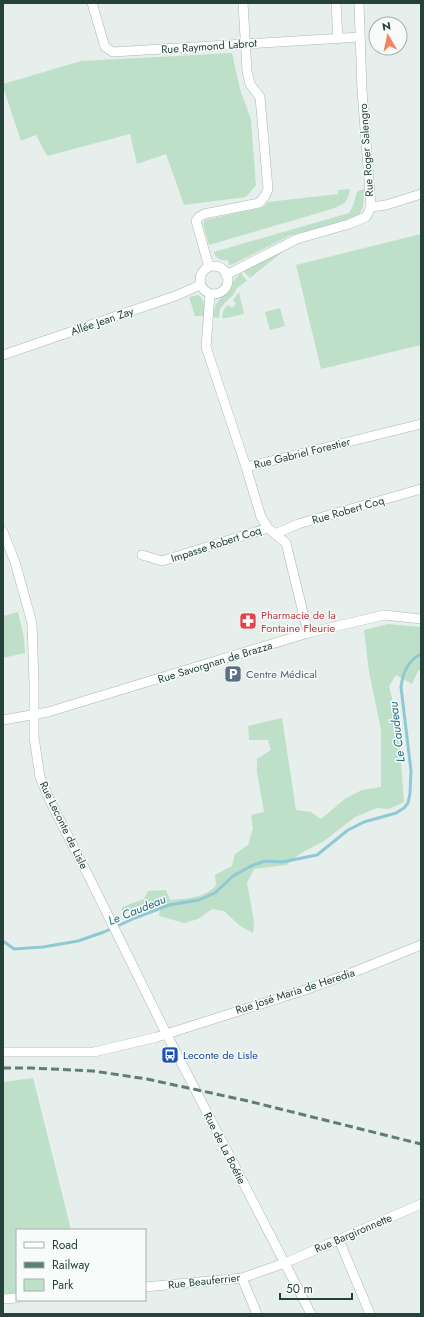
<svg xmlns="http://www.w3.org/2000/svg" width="424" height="1317" font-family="Jost,sans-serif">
	<rect width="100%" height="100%" fill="#e6efeb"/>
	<g fill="#bfe0c8">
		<path d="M232 53 240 89 251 120 256 185 246 197 184 205 166 154 137 164 130 134 47 156 36 135 21 141 3 87V84L81 61Z"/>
		<path d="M350 189C348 203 344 204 332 209L209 245 203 224 205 220 255 209 263 207 268 202 338 194V190Z"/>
		<path d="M365 189 363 207 360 214 350 219 289 236 233 264 229 265 228 260C221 261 216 259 214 252L349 213 353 206 357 192 360 190Z"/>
		<path d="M421 234V345L321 369 296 265Z"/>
		<path d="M285 250 250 278 244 272 254 264Z"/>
		<path d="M241 273 247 281 237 288 234 294 223 305 220 309 219 318 213 317 215 306 219 300 229 291 234 280Z"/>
		<path d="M239 292 244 314 226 318H222C223 312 223 308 229 305L232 308 236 304 233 300Z"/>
		<path d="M198 295C206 300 204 309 204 316H195L189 297Z"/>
		<path d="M280 308 285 326 270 330 265 312Z"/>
		<path d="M18 612 24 638 25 653 3 658V616Z"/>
		<path d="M388 624 421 627V669L418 671 412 684 396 675 389 686 398 723 404 802 389 809 377 808 355 817 324 841 301 853 286 865 254 869 247 883 254 921 253 933 240 926 224 911 212 909 198 919 184 923 159 916 161 903 139 906 122 912V907L144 899 148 891 166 890 170 900C185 899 206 898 216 885L215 875 232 866 235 854 248 845 253 828 251 815 264 812 257 772V759L271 750 268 740H249L248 726 282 718 296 810 311 812 321 819 346 798 362 790 381 787V730L369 672 364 630Z"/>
		<path d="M33 1078 71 1230H17V1293L3 1294V1082Z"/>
	</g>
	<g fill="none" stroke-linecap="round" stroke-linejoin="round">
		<path stroke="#8ec9d4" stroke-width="3" d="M3 941 14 949 43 947 78 941 104 932 135 918 169 905 199 900 215 893 233 876 251 866 265 861 282 862 317 855 348 830 364 822 396 813 404 808 408 803 410 793 411 771 401 687C403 673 407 661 421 654"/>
		<g stroke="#a8b8b2" stroke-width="10">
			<g id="minor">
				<path d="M92 3 105 47 113 52 360 37"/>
				<path d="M336 3 338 39"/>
				<path d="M371 207 386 205 421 194"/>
				<circle cx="214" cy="280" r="14"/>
				<path d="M209 267 196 221 199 217 204 214 259 203 265 196 268 189 260 97 250 84 247 71 243 3"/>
				<path d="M226 275 297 239 349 224 366 217 371 207 362 90 359 3"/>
				<path d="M210 294 206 347 246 467"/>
				<path d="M3 355 178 295 200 285"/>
				<path d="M3 532 15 562 32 623 34 683V737L40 777 50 801 90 879 166 1033 311 1314"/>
				<path d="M275 534 298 524 421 489"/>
				<path d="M142 555 162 561 268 528"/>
				<path d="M308 633 286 543 268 528 261 517 246 467 421 424"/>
				<path d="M3 720 48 712 308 633 384 615 421 619"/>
				<path d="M3 1052H94L157 1037 305 990 359 970 421 945"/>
				<path d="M339 1240 370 1314"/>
				<path d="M242 1278 257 1314"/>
				<path d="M145 1287 242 1278 285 1263 421 1204"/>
				<path d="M3 1299 17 1298"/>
			</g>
		</g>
		<use href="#minor" stroke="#fff" stroke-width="9"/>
		<path stroke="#5f7d75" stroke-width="3" stroke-dasharray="8 4" stroke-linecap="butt" d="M3 1068H31L93 1071 147 1079 248 1101 421 1144"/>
	</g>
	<defs>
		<g id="pharmacy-square" transform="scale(0.9)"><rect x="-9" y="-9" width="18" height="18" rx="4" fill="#e0444e" stroke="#f7fbf9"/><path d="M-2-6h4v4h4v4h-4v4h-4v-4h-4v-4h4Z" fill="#fff"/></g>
		<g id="parking-square" transform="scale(0.9)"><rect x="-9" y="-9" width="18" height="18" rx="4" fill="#5c6f8a" stroke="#f7fbf9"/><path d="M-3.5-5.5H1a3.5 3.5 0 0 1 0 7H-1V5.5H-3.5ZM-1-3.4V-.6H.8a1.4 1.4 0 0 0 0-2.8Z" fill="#fff"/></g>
		<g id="bus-square" transform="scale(0.9)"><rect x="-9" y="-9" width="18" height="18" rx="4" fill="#1a4fb4" stroke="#f7fbf9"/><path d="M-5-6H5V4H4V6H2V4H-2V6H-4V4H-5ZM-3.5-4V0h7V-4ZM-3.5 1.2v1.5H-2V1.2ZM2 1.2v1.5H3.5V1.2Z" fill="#fff"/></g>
	</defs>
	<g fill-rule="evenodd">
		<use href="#pharmacy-square" x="248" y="621"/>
		<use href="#parking-square" x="233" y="674"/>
		<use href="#bus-square" x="170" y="1055"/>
	</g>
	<g text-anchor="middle" stroke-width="3" stroke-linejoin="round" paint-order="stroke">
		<g font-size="11" fill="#24423a" stroke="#f7fbf9">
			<text transform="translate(209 46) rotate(-4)" y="4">Rue Raymond Labrot</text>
			<text transform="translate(366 150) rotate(-94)" y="4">Rue Roger Salengro</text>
			<text transform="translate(102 321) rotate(-19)" y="4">Allée Jean Zay</text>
			<text transform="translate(302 453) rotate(-14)" y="4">Rue Gabriel Forestier</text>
			<text transform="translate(348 510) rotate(-16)" y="4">Rue Robert Coq</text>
			<text transform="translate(216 544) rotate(-18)" y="4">Impasse Robert Coq</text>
			<text transform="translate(215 662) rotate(-17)" y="4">Rue Savorgnan de Brazza</text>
			<text transform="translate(64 825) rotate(64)" y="4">Rue Leconte de Lisle</text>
			<text transform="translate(295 991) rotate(-18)" y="4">Rue José Maria de Heredia</text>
			<text transform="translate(225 1148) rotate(63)" y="4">Rue de La Boétie</text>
			<text transform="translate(353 1233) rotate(-23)" y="4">Rue Bargironnette</text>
			<text transform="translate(204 1281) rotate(-6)" y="4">Rue Beauferrier</text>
		</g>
		<g font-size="11" fill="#be3a42" stroke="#f7fbf9" text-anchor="start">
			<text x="261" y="619">Pharmacie de la<tspan x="261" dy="13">Fontaine Fleurie</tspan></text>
		</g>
		<g font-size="11" fill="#4e5e75" stroke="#f7fbf9" text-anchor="start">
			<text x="246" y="678">Centre Médical</text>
		</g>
		<g font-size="11" fill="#164399" stroke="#f7fbf9" text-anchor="start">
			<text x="183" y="1059">Leconte de Lisle</text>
		</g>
		<g font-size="12" font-style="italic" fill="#1c6f80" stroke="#f7fbf9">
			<text transform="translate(397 732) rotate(-97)" y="4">Le Caudeau</text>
			<text transform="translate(137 910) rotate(-22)" y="4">Le Caudeau</text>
		</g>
	</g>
	<rect width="424" height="1317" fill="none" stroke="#24423a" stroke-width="8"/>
	<rect x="16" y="1229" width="130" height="72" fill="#f7fbf9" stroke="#a3b1ad"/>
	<rect x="24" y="1242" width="20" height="6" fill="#ffffff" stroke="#a3b1ad"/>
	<text x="52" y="1249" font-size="12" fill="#24423a">Road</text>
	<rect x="24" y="1262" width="20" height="6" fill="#5f7d75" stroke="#a3b1ad"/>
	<text x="52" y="1269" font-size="12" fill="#24423a">Railway</text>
	<rect x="24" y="1279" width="20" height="12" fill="#bfe0c8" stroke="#a3b1ad"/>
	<text x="52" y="1289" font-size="12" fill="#24423a">Park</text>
	<g transform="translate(388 36) rotate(351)"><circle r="19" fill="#f7fbf9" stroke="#a3b1ad"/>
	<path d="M0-3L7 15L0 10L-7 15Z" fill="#f4845f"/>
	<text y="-6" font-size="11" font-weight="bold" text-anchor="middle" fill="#24423a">N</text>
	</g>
	<path d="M280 1293v6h72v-6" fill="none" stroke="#24423a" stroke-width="2"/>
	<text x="286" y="1293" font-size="12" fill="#24423a" stroke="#f7fbf9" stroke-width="3" paint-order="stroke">50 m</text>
</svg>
